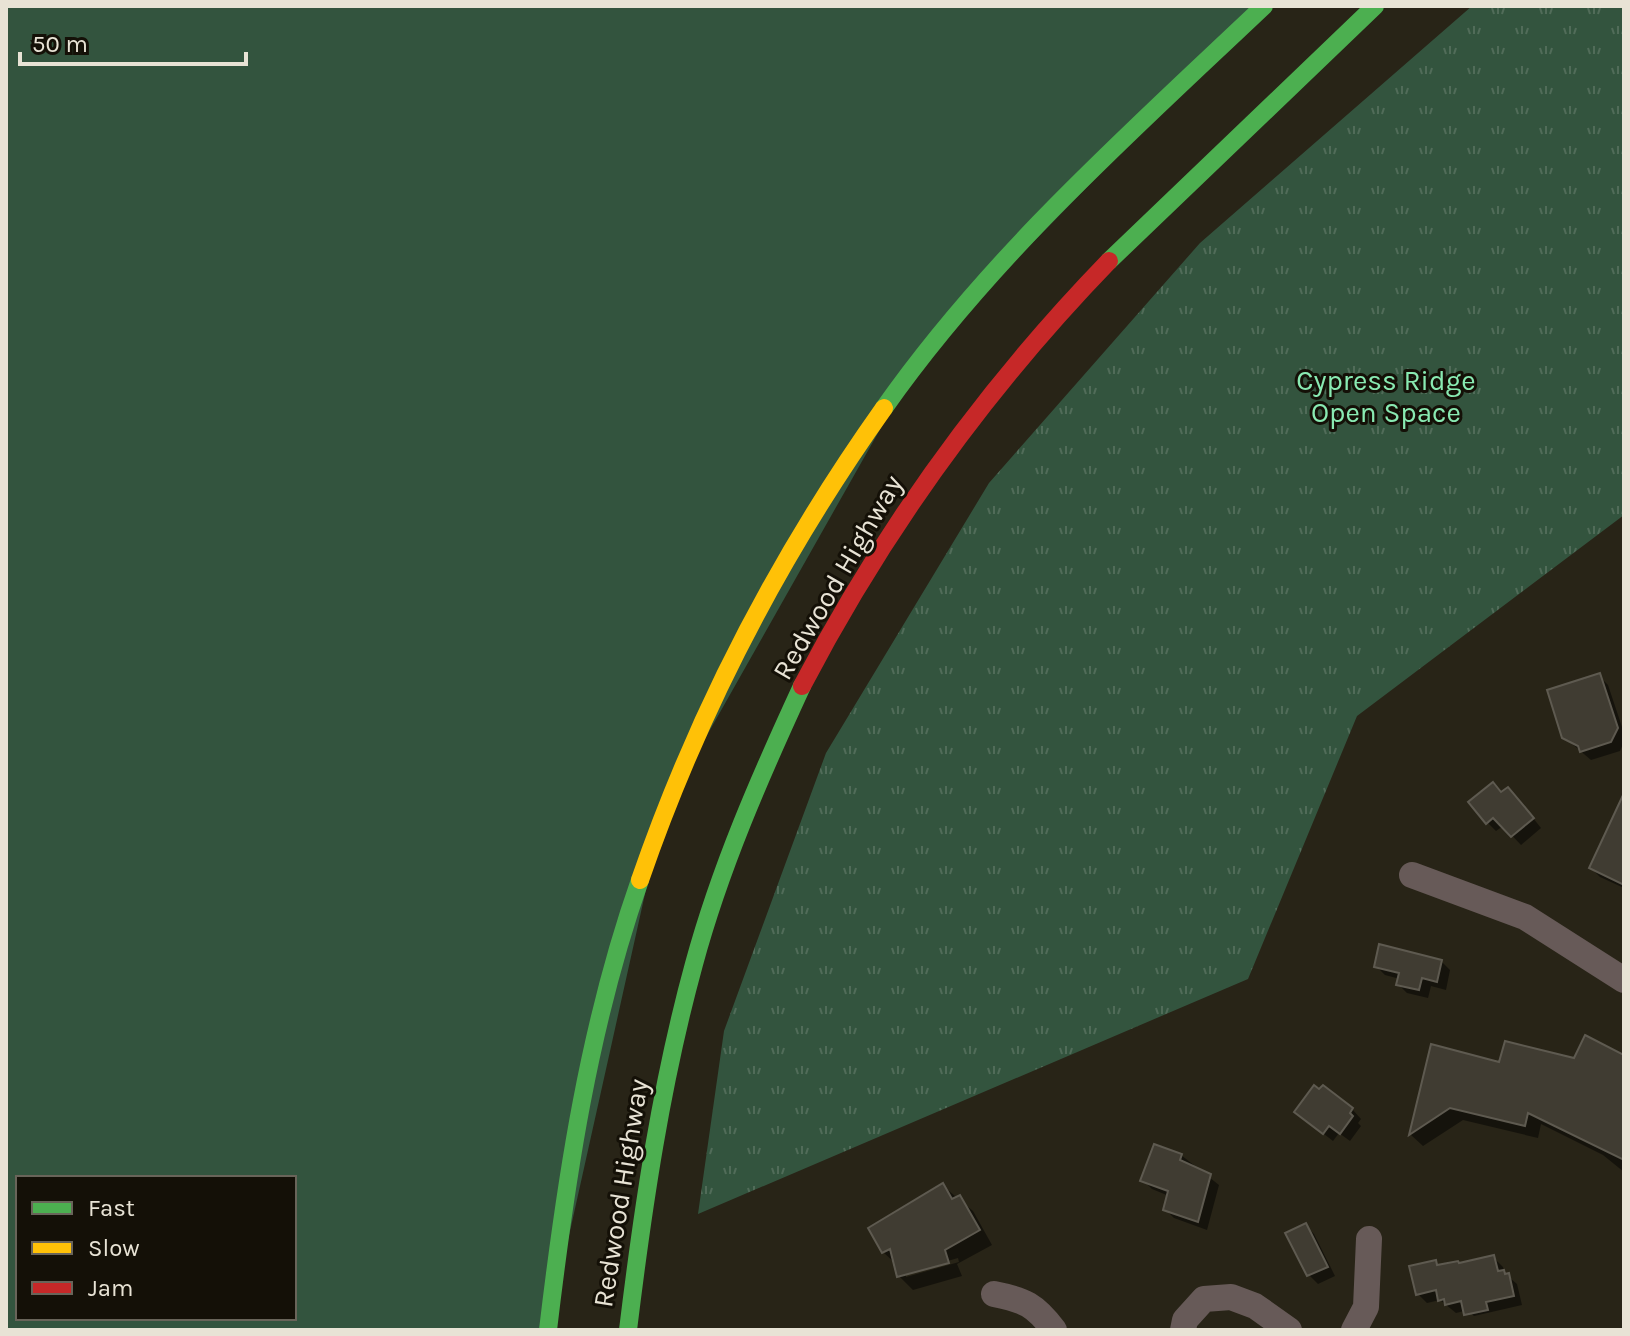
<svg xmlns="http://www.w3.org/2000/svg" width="1630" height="1336" font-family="Karla,sans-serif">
	<defs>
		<pattern id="park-tufts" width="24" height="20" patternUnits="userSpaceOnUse" patternTransform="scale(2)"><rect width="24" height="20" fill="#33543e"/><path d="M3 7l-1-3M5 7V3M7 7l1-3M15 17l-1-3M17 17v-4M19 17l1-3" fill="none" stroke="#516c59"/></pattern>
	</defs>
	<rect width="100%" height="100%" fill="#282417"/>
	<path fill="#33543e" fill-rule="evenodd" d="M6 6H1264L921 357 663 813 548 1330H6ZM18 1178H294V1318H18Z"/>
	<path fill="url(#park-tufts)" d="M1472 6H1624V515L1357 716 1248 979 698 1214 724 1031 826 753 989 483 1200 243Z"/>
	<g fill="#0007" fill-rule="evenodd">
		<path d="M1599 676 1608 685 1624 733V742L1620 751 1591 760 1564 737Z"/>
		<path d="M1502 794 1517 798 1541 828 1521 845 1503 826 1496 831 1487 822Z"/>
		<path d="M1624 816V888L1600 877 1591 868Z"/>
		<path d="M1441 961 1450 970 1446 990 1431 986 1428 998 1407 993 1398 984 1400 979 1385 975 1376 966Z"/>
		<path d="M1432 1046 1501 1064 1575 1060 1624 1062V1172L1603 1155 1541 1124 1538 1138 1463 1120 1423 1146 1411 1135Z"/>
		<path d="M1320 1092 1352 1109 1361 1119 1358 1123 1361 1126 1350 1141 1339 1133 1333 1141 1306 1120Z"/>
		<path d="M1181 1155 1219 1185 1207 1230 1174 1218 1165 1209 1169 1196 1152 1189 1143 1180Z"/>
		<path d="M943 1186 973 1211 992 1245 957 1264 962 1276 913 1290 899 1276 896 1264 883 1252ZM958 1258 959 1262 906 1277V1273Z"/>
		<path d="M1305 1225 1314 1234 1335 1276 1318 1284 1309 1275Z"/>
		<path d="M1494 1258 1503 1267 1504 1273 1517 1284 1522 1305 1474 1316 1468 1310 1456 1313 1440 1300 1427 1303 1418 1294 1436 1262 1441 1267Z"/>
	</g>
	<g fill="#403c32" stroke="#5e5a50" stroke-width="2">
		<path d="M1600 673 1618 728 1611 742 1580 752 1578 746 1562 738 1547 690Z"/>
		<path d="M1493 782 1501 792 1508 787 1534 818 1511 837 1493 818 1486 824 1468 802Z"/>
		<path d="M1624 793V885L1589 868Z"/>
		<path d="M1379 944 1442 960 1437 982 1422 978 1419 990 1396 985 1399 973 1374 967Z"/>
		<path d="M1585 1035 1624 1055V1160L1528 1113 1525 1126 1450 1108 1409 1135 1431 1044 1499 1062 1505 1041 1574 1058Z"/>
		<path d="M1314 1085 1319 1089 1323 1085 1353 1108 1350 1113 1353 1116 1340 1134 1329 1126 1323 1134 1294 1112Z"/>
		<path d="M1154 1144 1182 1154 1180 1160 1211 1174 1198 1222 1163 1210 1168 1191 1140 1181Z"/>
		<path d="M943 1183 952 1199 960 1195 980 1230 945 1250 949 1263 897 1277 890 1249 882 1253 868 1228Z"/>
		<path d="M1306 1223 1328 1267 1307 1276 1285 1233Z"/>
		<path d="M1494 1255 1498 1271 1504 1270 1505 1274 1509 1273 1514 1296 1486 1302 1488 1310 1464 1315 1461 1301 1445 1305 1444 1299 1438 1301 1436 1290 1416 1295 1409 1266 1436 1260 1437 1265 1458 1261 1459 1263Z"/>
	</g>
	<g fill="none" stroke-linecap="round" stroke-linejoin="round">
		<g stroke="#675a58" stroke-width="26">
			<path d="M1412 875 1525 917 1624 980"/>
			<path d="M994 1294C1025 1300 1035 1305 1054 1330"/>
			<path d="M1183 1330 1185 1320 1204 1299 1231 1297 1255 1306 1289 1330"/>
			<path d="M1354 1330 1366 1307 1369 1239"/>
		</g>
		<g stroke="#4caf50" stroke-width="18">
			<path d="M1109 261 1375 6"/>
			<path d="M884 408C991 256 1130 133 1264 6"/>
			<path d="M548 1330C566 1178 589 1025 640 880"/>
			<path d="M628 1330C643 1207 661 1084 694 964 720 868 760 777 802 686"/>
		</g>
		<path stroke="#ffc107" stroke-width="18" d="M640 880C699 709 779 556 884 408"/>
		<path stroke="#c62828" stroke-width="18" d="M802 686C884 529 986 388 1109 261"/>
	</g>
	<g text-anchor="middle" stroke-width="6" stroke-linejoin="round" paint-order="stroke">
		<g font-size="28" fill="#89eab2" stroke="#141007">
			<text x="1386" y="390">Cypress Ridge<tspan x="1386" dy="32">Open Space</tspan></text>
		</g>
		<g font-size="28" fill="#e8e3d5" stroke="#141007">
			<text transform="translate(837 577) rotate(-60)" y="10">Redwood Highway</text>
			<text transform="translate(620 1193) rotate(-81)" y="10">Redwood Highway</text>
		</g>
	</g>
	<rect width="1630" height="1336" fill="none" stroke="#e8e3d5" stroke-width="16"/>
	<rect x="16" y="1176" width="280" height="144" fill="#141007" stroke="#696459" stroke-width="2"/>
	<rect x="32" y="1202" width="40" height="12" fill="#4caf50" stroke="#696459" stroke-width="2"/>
	<text x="88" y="1216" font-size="24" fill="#e8e3d5">Fast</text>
	<rect x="32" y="1242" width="40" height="12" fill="#ffc107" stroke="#696459" stroke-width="2"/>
	<text x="88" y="1256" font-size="24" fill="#e8e3d5">Slow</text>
	<rect x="32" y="1282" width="40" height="12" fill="#c62828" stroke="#696459" stroke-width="2"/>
	<text x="88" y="1296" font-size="24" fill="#e8e3d5">Jam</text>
	<path d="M20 52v12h226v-12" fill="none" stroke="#e8e3d5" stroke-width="4"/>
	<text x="32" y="52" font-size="24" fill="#e8e3d5" stroke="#141007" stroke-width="6" paint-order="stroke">50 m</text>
</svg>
